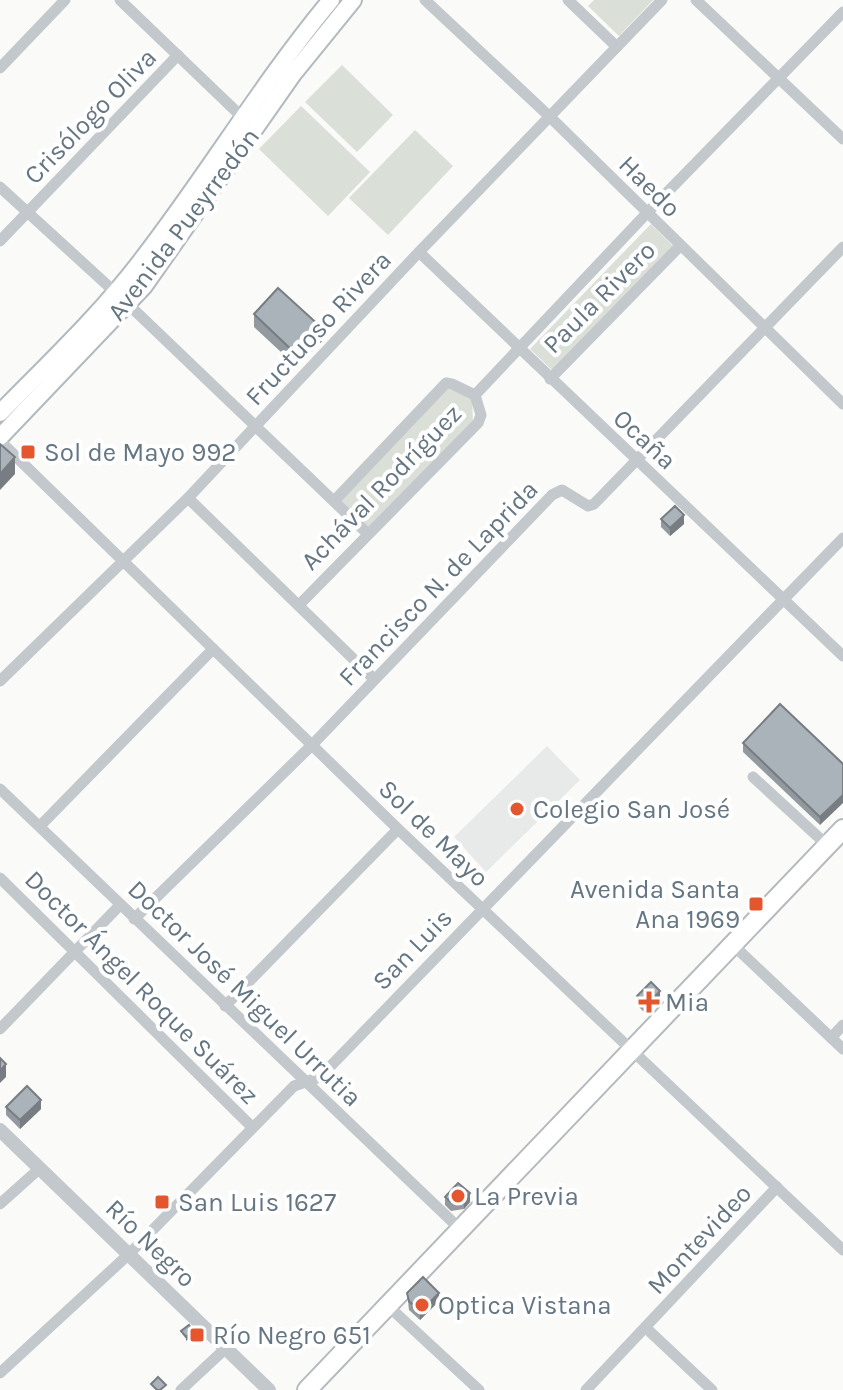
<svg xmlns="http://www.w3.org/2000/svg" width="843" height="1390" font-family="Karla,sans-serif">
	<rect width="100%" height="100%" fill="#fafaf8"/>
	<path fill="#e8e9e9" d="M547 746 580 780 486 872 454 837Z"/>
	<g fill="#dadfd7">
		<path d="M594 0H653L619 36 588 6Z"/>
		<path d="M342 65 393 115 357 152 305 102Z"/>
		<path d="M301 106 370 172 328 216 259 149Z"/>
		<path d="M415 130 453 166 388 235 349 198Z"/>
		<path d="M651 224 673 246 552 370 530 349Z"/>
		<path d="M446 388 472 398 473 422 367 530 338 502Z"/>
	</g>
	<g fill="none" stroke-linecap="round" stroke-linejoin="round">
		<g stroke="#b3babf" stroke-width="20">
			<g id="secondary">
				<path d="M0 413C48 364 99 316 141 261 207 176 262 83 331 0"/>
				<path d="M0 437 144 286 293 74 353 0"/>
			</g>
		</g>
		<g stroke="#b5babe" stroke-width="22">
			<path id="primary" d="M307 1390 843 829"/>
		</g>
		<g stroke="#c3c8cc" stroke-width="11">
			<path d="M120 0 242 117"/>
			<path d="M425 0 549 116 843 404"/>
			<path d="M568 0 617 47"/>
			<path d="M696 0 843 139"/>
			<path d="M0 68 65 0"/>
			<path d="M0 187 129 305 368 534"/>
			<path d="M0 241 178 55"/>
			<path d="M419 252 843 656"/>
			<path d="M550 379 680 246"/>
			<path d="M475 395 646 214 843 12"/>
			<path d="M0 441 398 829 843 1250"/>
			<path d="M188 498 374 679"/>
			<path d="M299 605 478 423 481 415 475 395 452 384 446 383 334 501"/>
			<path d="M0 681 188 498 419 252 662 0"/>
			<path d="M753 777 827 845"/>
			<path d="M0 789 460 1229"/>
			<path d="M40 826 213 649"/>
			<path d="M0 878 252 1127"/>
			<path d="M134 919 312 745 552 495 562 490 588 506 594 504 843 247"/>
			<path d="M732 944 843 1049"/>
			<path d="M225 1006 398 829"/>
			<path d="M0 1029 120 905"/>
			<path d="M831 1038 843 1025"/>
			<path d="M0 1204 39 1169"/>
			<path d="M386 1304 479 1390"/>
			<path d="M646 1328 712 1390"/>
			<path d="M0 1373 129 1254 294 1086 320 1077 843 538"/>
			<path d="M181 1390 226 1348"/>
			<path d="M586 1390 777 1187"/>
		</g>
		<path stroke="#c3c8cc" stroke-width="14" d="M0 1130 269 1390"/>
		<use href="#secondary" stroke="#fff" stroke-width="16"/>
		<use href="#primary" stroke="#fff" stroke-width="18"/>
	</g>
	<g fill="#929a9f">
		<path d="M254 314 322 341 297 367 254 327Z"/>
		<path d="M661 519 684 524 670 536 661 527Z"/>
		<path d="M743 743 843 764 820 825 743 752Z"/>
		<path d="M637 996 660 1000 646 1014 637 1005Z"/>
		<path d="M6 1107 41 1109 20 1129 6 1115Z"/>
		<path d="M445 1197 470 1202 464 1209 451 1211 445 1205Z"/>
		<path d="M407 1293 439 1301 420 1320 409 1310Z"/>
	</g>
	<g fill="#777d82">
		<path d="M322 328V341L297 367V355Z"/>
		<path d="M15 457V474L0 490V474Z"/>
		<path d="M684 515V524L670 536V528Z"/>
		<path d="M843 795V803L820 825V817Z"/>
		<path d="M660 991V1000L646 1014V1006Z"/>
		<path d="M6 1064V1077L0 1083V1071Z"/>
		<path d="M41 1100V1109L20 1129V1120Z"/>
		<path d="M470 1193V1202L464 1209V1200Z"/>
		<path d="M439 1293V1301L420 1320V1312Z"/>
		<path d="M193 1331V1335L186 1341V1337Z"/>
	</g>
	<g fill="#aab3b9" stroke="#777d82" stroke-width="2">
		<path d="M278 288 322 328 297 355 254 314Z"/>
		<path d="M0 444 15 457 0 474Z"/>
		<path d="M675 506 684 515 670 528 661 519Z"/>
		<path d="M780 704 843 764V795L820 817 743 743Z"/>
		<path d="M651 982 660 991 646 1006 637 996Z"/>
		<path d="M0 1058 6 1064 0 1071Z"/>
		<path d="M27 1086 41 1100 20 1120 6 1107Z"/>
		<path d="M458 1183 470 1193 464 1200 451 1202 445 1197Z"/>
		<path d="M423 1277 439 1293 420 1312 409 1301 407 1293Z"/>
		<path d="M189 1325 193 1331 186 1337 181 1331Z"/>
		<path d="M158 1377 166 1385 160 1390H157L151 1384Z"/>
	</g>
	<g fill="#e4572e" stroke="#fff" stroke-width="3">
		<rect x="20" y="444" width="16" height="16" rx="4"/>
		<circle cx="517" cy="809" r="8"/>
		<rect x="748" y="896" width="16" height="16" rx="4"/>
		<path d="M645 990h8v8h8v8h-8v8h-8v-8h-8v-8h8z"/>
		<circle cx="458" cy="1196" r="8"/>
		<rect x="154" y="1194" width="16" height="16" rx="4"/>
		<circle cx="422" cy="1305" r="8"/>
		<rect x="189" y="1327" width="16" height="16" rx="4"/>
	</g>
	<g text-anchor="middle" stroke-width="8" stroke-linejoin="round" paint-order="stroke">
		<g font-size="26" fill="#657683" stroke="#fff">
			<text transform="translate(90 116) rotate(-46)" y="9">Crisólogo Oliva</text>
			<text transform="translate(650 186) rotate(45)" y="9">Haedo</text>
			<text transform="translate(183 224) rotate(-53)" y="9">Avenida Pueyrredón</text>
			<text transform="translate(599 297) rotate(-45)" y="9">Paula Rivero</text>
			<text transform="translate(318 328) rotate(-47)" y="9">Fructuoso Rivera</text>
			<text transform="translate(645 439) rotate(43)" y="9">Ocaña</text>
			<text transform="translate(381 487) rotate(-46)" y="9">Achával Rodríguez</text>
			<text transform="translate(438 583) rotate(-46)" y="9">Francisco N. de Laprida</text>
			<text transform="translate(434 833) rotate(44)" y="9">Sol de Mayo</text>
			<text transform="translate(412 949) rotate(-46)" y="9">San Luis</text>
			<text transform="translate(142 987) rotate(45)" y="9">Doctor Ángel Roque Suárez</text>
			<text transform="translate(245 993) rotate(44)" y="9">Doctor José Miguel Urrutia</text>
			<text transform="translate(699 1239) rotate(-47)" y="9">Montevideo</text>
			<text transform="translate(151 1243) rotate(44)" y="9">Río Negro</text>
		</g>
		<g font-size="26" fill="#657683" stroke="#fff" text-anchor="start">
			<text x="44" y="461">Sol de Mayo 992</text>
			<text x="533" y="818">Colegio San José</text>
			<text x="740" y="898" text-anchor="end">Avenida Santa<tspan x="740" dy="30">Ana 1969</tspan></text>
			<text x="665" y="1011">Mia</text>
			<text x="474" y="1205">La Previa</text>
			<text x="178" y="1211">San Luis 1627</text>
			<text x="438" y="1314">Optica Vistana</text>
			<text x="213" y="1344">Río Negro 651</text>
		</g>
	</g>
</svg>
